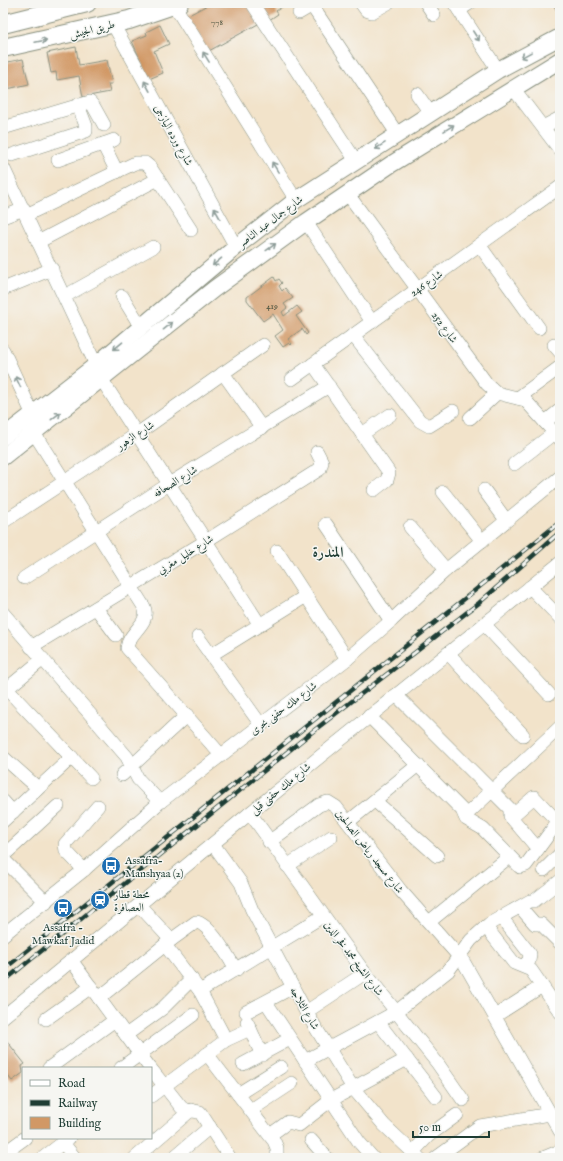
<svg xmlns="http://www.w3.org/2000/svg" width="563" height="1161" font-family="'IM FELL English',Amiri,serif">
	<rect width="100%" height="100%" fill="#f6f6f2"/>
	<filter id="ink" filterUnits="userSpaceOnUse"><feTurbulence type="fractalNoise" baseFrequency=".025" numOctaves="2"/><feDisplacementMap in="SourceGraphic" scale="8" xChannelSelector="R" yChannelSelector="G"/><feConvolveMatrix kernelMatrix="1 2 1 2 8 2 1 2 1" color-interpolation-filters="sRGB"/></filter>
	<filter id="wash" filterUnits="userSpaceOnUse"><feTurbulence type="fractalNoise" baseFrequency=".012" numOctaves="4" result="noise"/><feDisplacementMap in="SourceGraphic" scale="16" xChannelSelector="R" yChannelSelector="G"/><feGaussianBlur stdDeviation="0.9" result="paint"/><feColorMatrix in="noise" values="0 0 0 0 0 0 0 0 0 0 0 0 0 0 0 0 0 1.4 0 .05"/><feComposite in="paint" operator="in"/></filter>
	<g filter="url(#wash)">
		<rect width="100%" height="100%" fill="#f2e3ca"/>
		<g id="blocks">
			<g fill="#d19865">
				<path d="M211 3H247L258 24 207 52 187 16Z"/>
				<path d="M258 3H288L276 11 278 14 269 20Z"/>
				<path d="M560 3V16L553 4Z"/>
				<path d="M160 25 169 44 154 51 163 73 149 79 132 41 147 35 146 32Z"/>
				<path d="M76 47 79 65 107 60 112 84H108L110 92 83 97 79 76 57 80 56 72 51 73 47 53Z"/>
				<path d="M23 59 29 84 3 90V63Z"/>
				<path d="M274 277 276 281 279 279 282 283 279 286 282 291 285 288 293 298 284 304 287 308 282 312 284 316 297 306 302 312 296 316 308 333 306 335 302 329 288 339 292 344 291 345 289 343 283 347 275 336 283 330 273 314 263 321 247 300V297Z"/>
				<path d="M6 1040 25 1064 22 1066 23 1073 12 1081 8 1076 3 1080V1043Z"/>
			</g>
		</g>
	</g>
	<g filter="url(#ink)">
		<use href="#blocks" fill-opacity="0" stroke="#88907f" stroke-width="1"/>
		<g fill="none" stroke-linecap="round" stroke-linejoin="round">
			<g stroke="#88907f" stroke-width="14">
				<g id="minor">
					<path d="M252 3 356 161"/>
					<path d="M310 3 398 135"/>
					<path d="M361 3 366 10 372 12 388 3"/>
					<path d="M426 3 434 15"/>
					<path d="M454 3 498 70"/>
					<path d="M174 5 296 200"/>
					<path d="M459 10 470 3"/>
					<path d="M299 13 311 6"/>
					<path d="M113 24 236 247"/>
					<path d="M513 88 560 150"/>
					<path d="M417 94 431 114"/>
					<path d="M543 127 560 118"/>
					<path d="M3 128 90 102 94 107 104 125"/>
					<path d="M103 144 117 172"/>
					<path d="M12 155 86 131V126L78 105"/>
					<path d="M58 160 114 140"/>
					<path d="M3 167 96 365"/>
					<path d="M347 193 487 384 497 393 525 400 560 439"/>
					<path d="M26 215 135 163H145L150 167 191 230"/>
					<path d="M3 217 24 209"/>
					<path d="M306 222 372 322"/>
					<path d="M38 242 158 179"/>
					<path d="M480 246 539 328"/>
					<path d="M3 289 52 269"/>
					<path d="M65 296 153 247"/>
					<path d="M122 296 141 327"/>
					<path d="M353 335 420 421 429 426 453 411"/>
					<path d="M554 345 560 352"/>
					<path d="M3 350 33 415"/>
					<path d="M313 364 388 471 389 473 387 480 374 490"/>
					<path d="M223 373 262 428"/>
					<path d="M292 379 560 187"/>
					<path d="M102 380 260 625"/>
					<path d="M518 398 560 367"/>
					<path d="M470 418 497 393"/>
					<path d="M545 422 560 410"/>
					<path d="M34 433 144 607C151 624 128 632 127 648L221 755"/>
					<path d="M362 434 390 415"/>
					<path d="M514 464 554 433"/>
					<path d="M484 490 506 520"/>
					<path d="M443 492 482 541"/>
					<path d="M3 522 137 434 263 345"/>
					<path d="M326 524 391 621"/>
					<path d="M410 527 446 570"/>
					<path d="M277 551 347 659"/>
					<path d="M24 578 169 484 329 386"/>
					<path d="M530 587 560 618"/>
					<path d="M96 608 116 635"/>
					<path d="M3 613 127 757 138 779 160 802"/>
					<path d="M484 624 549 694"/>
					<path d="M198 637 261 725"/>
					<path d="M31 647 206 541 320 469 322 462 317 452"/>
					<path d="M448 653 523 735"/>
					<path d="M211 655 306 596"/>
					<path d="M3 685 91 778"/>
					<path d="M3 692 43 659"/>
					<path d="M396 695 510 809V816L538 849"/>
					<path d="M369 716 462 810 466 819 483 829 520 867 526 865 560 819"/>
					<path d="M3 757 38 788"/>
					<path d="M122 775 187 715"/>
					<path d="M3 801 13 812"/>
					<path d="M375 801 437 856"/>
					<path d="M250 813 362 969 438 1064 463 1100"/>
					<path d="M465 816 560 727"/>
					<path d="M511 817 534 797 558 822"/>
					<path d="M3 821 72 757"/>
					<path d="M348 822 418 765"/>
					<path d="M269 842 319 805 328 802 336 807 401 891 463 961 560 1131"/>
					<path d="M213 844 241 883 252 910 306 1012 353 1088 384 1125 419 1158"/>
					<path d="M3 856 58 806"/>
					<path d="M3 859 46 902"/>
					<path d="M287 866 331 837"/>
					<path d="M84 870 66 851 65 844 98 806"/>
					<path d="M544 870 560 854"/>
					<path d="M139 905 171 940"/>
					<path d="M520 907 535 924H541L560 943"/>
					<path d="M501 917 530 954 529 961 523 966"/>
					<path d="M429 922 509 857"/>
					<path d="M486 927 514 963 531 970 560 1012"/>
					<path d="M3 935 84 870 160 802 347 659 391 621 446 570 560 477"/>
					<path d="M165 945 200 991 226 1040"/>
					<path d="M71 960 150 1068"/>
					<path d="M200 991 323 916"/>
					<path d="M99 998 171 940 196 922C209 923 230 959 236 970"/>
					<path d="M266 1002 359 1142 373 1158"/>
					<path d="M246 1012 293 987"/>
					<path d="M306 1012 365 973"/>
					<path d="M495 1016 542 986"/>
					<path d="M3 1017 250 813 560 563"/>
					<path d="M46 1019 91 987"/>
					<path d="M247 1022 262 1055"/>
					<path d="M378 1022 436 1097"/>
					<path d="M126 1035 163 1008 192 979"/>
					<path d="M207 1054 274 1141 277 1148V1158"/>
					<path d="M305 1061 396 1012 448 971 471 940 489 924 530 901H534L560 881"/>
					<path d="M243 1064 290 1039"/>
					<path d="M49 1068 115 1020"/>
					<path d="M121 1068 193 1015"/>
					<path d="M151 1069 181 1107 185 1110 200 1112 230 1158"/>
					<path d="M238 1094 281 1067"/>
					<path d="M151 1096 226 1040 250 1029"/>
					<path d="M251 1110 292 1083"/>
					<path d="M270 1135 288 1122 299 1125 331 1100 407 1059"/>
					<path d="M311 1140 327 1158"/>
					<path d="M63 1143 75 1158"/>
					<path d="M413 1152 428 1136 457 1115"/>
					<path d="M3 1154 25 1138"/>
					<path d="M43 1158 69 1138"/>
					<path d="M135 1158 191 1110"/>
					<path d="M173 1158 210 1127"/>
					<path d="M436 1158 480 1126 550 1114"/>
					<path d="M543 1158 560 1151"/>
				</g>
			</g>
			<g stroke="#88907f" stroke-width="18">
				<g id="major">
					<path d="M3 437 96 365 236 247 296 200 498 70 560 37"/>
					<path d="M3 457 214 289 306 222 390 165 560 60"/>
				</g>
			</g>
			<g stroke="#88907f" stroke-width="20">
				<g id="highway">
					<path d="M3 24 87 3"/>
					<path d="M3 48 129 20 179 3"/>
				</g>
			</g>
			<use href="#minor" stroke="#fff" stroke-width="13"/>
			<use href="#major" stroke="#fff" stroke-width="16"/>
			<use href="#highway" stroke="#fff" stroke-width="18"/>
			<g stroke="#1f3d34" stroke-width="4.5">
				<g id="rail">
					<path d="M3 970 560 522"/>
					<path d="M3 982 312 732 479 603 560 532"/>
				</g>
			</g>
			<use href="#rail" stroke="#f6f6f2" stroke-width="3" stroke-dasharray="9" stroke-linecap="butt"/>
		</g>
		<defs><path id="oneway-shaft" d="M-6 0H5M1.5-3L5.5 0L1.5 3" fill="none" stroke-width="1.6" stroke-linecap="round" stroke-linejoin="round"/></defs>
		<g stroke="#8f9e9a">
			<use href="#oneway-shaft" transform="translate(476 36) rotate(57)"/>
			<use href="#oneway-shaft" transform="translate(41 41) rotate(-12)"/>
			<use href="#oneway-shaft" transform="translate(526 55) rotate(151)"/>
			<use href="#oneway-shaft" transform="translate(206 57) rotate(-122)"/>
			<use href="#oneway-shaft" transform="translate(147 86) rotate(-119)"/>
			<use href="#oneway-shaft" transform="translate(449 128) rotate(-32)"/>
			<use href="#oneway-shaft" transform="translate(380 146) rotate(148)"/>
			<use href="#oneway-shaft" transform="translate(275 167) rotate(-122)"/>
			<use href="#oneway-shaft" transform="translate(217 213) rotate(-119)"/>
			<use href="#oneway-shaft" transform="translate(271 247) rotate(-36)"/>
			<use href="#oneway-shaft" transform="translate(217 262) rotate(140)"/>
			<use href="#oneway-shaft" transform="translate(168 326) rotate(-39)"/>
			<use href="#oneway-shaft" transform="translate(118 346) rotate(140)"/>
			<use href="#oneway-shaft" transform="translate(18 382) rotate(-115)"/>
			<use href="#oneway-shaft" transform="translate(56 416) rotate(-38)"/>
		</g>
	</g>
	<defs>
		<g id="bus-disc" transform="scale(1)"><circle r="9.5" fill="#1f6fb2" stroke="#f6f6f2"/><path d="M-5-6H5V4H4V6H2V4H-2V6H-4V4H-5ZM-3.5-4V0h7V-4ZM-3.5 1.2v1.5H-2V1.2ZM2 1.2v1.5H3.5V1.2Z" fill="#fff"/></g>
		<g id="station-disc" transform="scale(1)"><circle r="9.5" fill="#1f6fb2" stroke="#f6f6f2"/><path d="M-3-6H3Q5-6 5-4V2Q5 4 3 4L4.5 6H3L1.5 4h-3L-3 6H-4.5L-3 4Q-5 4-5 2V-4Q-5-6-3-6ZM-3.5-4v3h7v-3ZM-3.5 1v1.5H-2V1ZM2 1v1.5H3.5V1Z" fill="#fff"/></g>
	</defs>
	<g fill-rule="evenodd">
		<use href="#bus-disc" x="111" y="866"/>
		<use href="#station-disc" x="100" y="900"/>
		<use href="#bus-disc" x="63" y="908"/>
	</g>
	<g text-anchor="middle" stroke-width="3" stroke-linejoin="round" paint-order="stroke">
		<g font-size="9" fill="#4c5440">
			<text x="217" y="25">778</text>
			<text x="272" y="309">419</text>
		</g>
		<g font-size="11" fill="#1f3d34" stroke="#f6f6f2">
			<text transform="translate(92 29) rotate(-14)" y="4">طريق الجيش</text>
			<text transform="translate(174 135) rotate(61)" y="4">شارع ورده اليازجى</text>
			<text transform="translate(270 221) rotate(-37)" y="4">شارع جمال عبد الناصر</text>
			<text transform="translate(426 283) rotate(-35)" y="4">شارع 246</text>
			<text transform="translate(445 327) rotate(54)" y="4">شارع 252</text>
			<text transform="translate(135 435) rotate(-34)" y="4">شارع الزهور</text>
			<text transform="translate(175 481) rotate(-32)" y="4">شارع الصحافه</text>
			<text transform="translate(185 554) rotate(-32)" y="4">شارع خليل مغربي</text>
			<text transform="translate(283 708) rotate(-37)" y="4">شارع ملك حفنى بحرى</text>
			<text transform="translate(280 788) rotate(-39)" y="4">شارع ملك حفنى قبلى</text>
			<text transform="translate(370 851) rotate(52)" y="4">شارع مسجد رياض الصالحين</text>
			<text transform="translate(354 958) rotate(53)" y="4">شارع الشيخ محمد فخر الدين</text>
			<text transform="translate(305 1008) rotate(60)" y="4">شارع الثلاجه</text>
		</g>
		<g font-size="11" fill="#1f3d34" stroke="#f6f6f2" text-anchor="start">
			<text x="125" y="864">Assafra-<tspan x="125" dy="13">Manshyaa (2)</tspan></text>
			<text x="114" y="898">محطة قطار<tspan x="114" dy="13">العصافرة</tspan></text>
			<text x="63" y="931" text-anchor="middle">Assafra -<tspan x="63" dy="13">Mawkaf Jadid</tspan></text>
		</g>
		<g font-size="15" font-weight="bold" fill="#1f3d34" stroke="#f6f6f2">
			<text x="328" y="557">المندرة</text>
		</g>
	</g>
	<rect width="563" height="1161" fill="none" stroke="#f6f6f2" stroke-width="16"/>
	<rect x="22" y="1067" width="130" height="72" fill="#f6f6f2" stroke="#a0aca6"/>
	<rect x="30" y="1080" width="20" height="6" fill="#ffffff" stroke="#a0aca6"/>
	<text x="58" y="1087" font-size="12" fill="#1f3d34">Road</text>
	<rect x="30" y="1100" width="20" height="6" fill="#1f3d34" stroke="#a0aca6"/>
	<text x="58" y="1107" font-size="12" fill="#1f3d34">Railway</text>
	<rect x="30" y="1117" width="20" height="12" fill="#d19865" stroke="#a0aca6"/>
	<text x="58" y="1127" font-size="12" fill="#1f3d34">Building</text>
	<path d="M413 1131v6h76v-6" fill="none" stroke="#1f3d34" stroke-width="2"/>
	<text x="419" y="1131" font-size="12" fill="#1f3d34" stroke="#f6f6f2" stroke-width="3" paint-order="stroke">50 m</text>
</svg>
